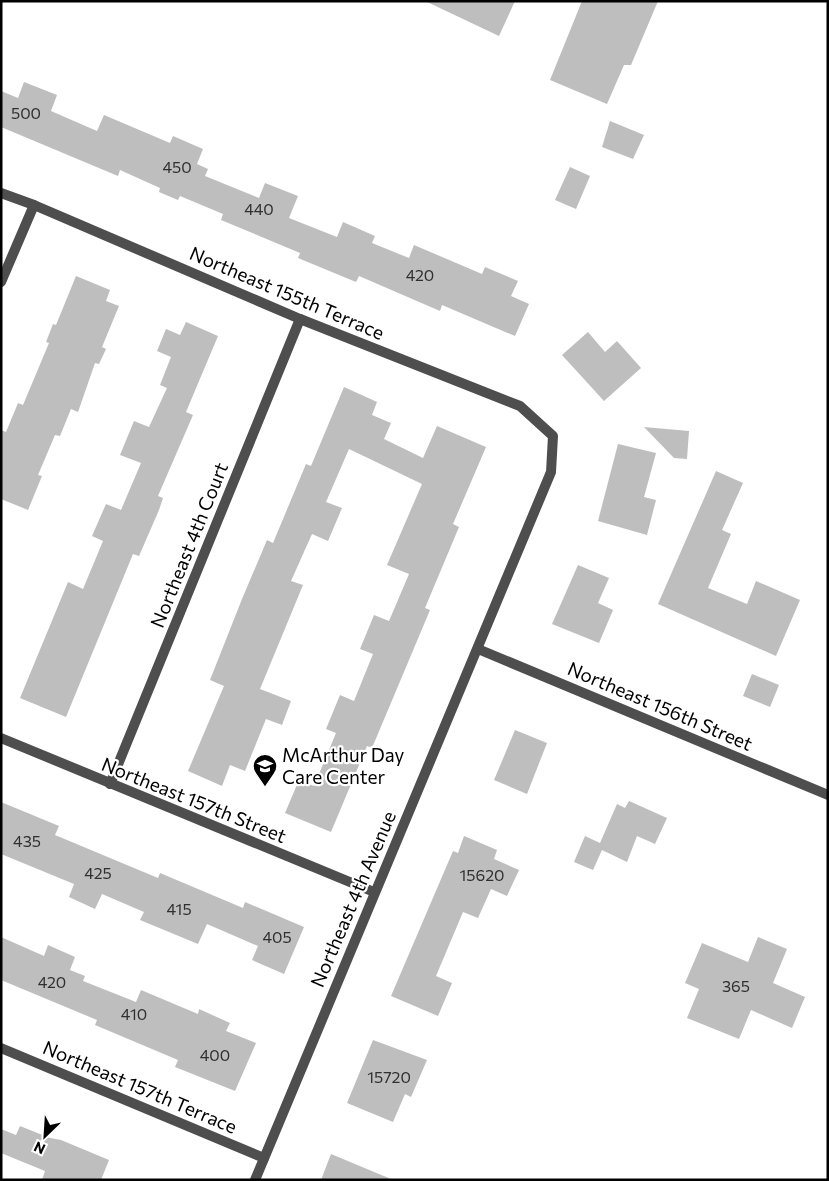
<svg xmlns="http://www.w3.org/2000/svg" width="829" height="1181" font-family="Commissioner,sans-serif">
	<rect width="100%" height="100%" fill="#fff"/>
	<g fill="#bebebe">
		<path d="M425 1H515L499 36Z"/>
		<path d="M582 1H658L631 65H624L607 104 550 80Z"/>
		<path d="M24 82 57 95 51 111 97 131 104 115 170 143 173 136 203 149 197 164 208 169 205 176 259 198 265 183 298 196 289 218 337 237 343 222 375 236 372 243 409 258 414 245 482 274 485 267 518 281 511 296 529 304 515 336 442 305 440 311 359 276 356 282 298 258 300 253 221 220 223 214 180 196 178 200 159 192 160 188 120 170 118 176 1 127V91L18 98Z"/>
		<path d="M610 121 644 135 633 159 602 147Z"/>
		<path d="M570 167 590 176 576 209 555 200Z"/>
		<path d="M76 276 110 290 106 301 119 306 102 347 106 349 99 364 95 363 78 412 71 409 60 436 55 435 38 475 42 476 28 510 1 499V430L6 432 18 403 23 405 49 343 46 342 53 324 56 325Z"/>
		<path d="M186 322 218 336 186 412 193 415 158 496 163 498 159 510 139 556 133 554 66 717 20 698 68 582 83 589 103 541 92 536 106 504 121 510 141 463 120 455 134 421 149 427 167 388 160 385 171 357 157 351 166 329 180 335Z"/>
		<path d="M588 332 605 352 617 341 641 368 604 401 562 355Z"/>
		<path d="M344 387 377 402 372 415 391 423 384 439 423 458 437 426 486 447 453 524 459 527 425 608 430 610 372 748 367 746 331 832 285 813 299 780 314 786 336 733 326 729 340 695 354 701 373 654 360 649 374 615 389 621 409 574 387 565 422 484 349 449 326 502 342 508 328 541 312 534 291 581 303 585 260 689 291 701 282 725 266 719 245 771 230 765 222 786 188 771 224 686 210 680 242 599 267 540 273 543 306 464 311 466Z"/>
		<path d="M644 427 689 431 687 459 674 458Z"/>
		<path d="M618 444 656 453 644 497 656 500 647 535 598 521Z"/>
		<path d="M716 471 743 483 722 530 731 534 708 588 747 604 756 581 800 600 776 656 658 604Z"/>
		<path d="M578 565 609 578 598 603 613 610 599 643 552 624Z"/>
		<path d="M752 674 779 685 770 707 743 696Z"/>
		<path d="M515 730 547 743 527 794 494 780Z"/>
		<path d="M629 801 667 818 655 844 637 836 627 862 602 850 593 870 574 862 585 836 600 843 617 804 625 808Z"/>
		<path d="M1 802 59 826 55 835 158 878 160 873 243 908 245 902 304 927 284 974 252 960 258 946 207 924 198 944 140 920 144 912 102 894 95 909 69 897 74 884 1 854Z"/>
		<path d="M464 836 497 850 494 859 519 870 507 896 491 889 478 918 463 912 436 976 452 983 438 1016 391 996 453 851 458 853Z"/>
		<path d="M1 937 44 956 48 945 75 957 70 970 85 976 83 981 136 1002 141 990 198 1014 199 1009 230 1023 226 1031 256 1043 235 1091 175 1067 178 1060 95 1025 97 1020 1 980Z"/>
		<path d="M758 937 787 949 773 983 805 997 792 1028 751 1010 739 1039 687 1018 699 989 685 983 702 943 748 962Z"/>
		<path d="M373 1040 427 1060 411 1097 405 1094 393 1122 347 1103Z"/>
		<path d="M20 1126 50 1138 61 1140 109 1160 101 1180H42L45 1171 1 1153V1129L16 1135Z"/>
		<path d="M331 1154 391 1179V1180H321Z"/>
	</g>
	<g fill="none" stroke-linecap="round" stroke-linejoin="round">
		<g stroke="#4e4e4e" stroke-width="10">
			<path d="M1 193 34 205 300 319 520 406 553 436 551 472 255 1180"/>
			<path d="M1 282 34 205"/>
			<path d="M478 649 828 795"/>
			<path d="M1 738 374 892"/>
			<path d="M110 784 300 319"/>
			<path d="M1 1048 264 1158"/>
		</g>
	</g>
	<defs>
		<g id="school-pin" transform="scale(1.25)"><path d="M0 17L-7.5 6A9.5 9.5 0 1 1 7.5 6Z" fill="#000" stroke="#fff"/><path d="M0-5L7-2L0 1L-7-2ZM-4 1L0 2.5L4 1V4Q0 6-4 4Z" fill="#fff"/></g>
	</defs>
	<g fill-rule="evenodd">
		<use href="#school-pin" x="265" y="766"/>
	</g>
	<g text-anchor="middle" stroke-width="4.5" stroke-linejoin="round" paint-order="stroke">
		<g font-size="16" fill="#303030">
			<text x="26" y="119">500</text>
			<text x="177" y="173">450</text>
			<text x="259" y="215">440</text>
			<text x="420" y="281">420</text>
			<text x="27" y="847">435</text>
			<text x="98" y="879">425</text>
			<text x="482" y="881">15620</text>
			<text x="179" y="915">415</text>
			<text x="277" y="943">405</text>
			<text x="52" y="988">420</text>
			<text x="736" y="992">365</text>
			<text x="134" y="1020">410</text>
			<text x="215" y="1061">400</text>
			<text x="389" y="1083">15720</text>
		</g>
		<g font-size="19" fill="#000" stroke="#fff">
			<text transform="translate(287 293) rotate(23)" y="7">Northeast 155th Terrace</text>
			<text transform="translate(189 545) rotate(-68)" y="7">Northeast 4th Court</text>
			<text transform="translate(660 706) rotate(23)" y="7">Northeast 156th Street</text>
			<text transform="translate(194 800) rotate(22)" y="7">Northeast 157th Street</text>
			<text transform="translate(353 899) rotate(-67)" y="7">Northeast 4th Avenue</text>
			<text transform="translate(140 1087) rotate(23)" y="7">Northeast 157th Terrace</text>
		</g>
		<g font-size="19" fill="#000" stroke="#fff" text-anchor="start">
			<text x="282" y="762">McArthur Day<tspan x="282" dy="22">Care Center</tspan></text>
		</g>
	</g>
	<rect width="829" height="1181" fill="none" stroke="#000000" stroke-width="5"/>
	<g transform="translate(45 1136) rotate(205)" stroke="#ffffff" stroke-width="4" paint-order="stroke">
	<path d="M0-4L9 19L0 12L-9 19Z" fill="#000000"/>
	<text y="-8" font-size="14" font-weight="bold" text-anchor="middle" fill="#000000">N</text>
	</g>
</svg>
